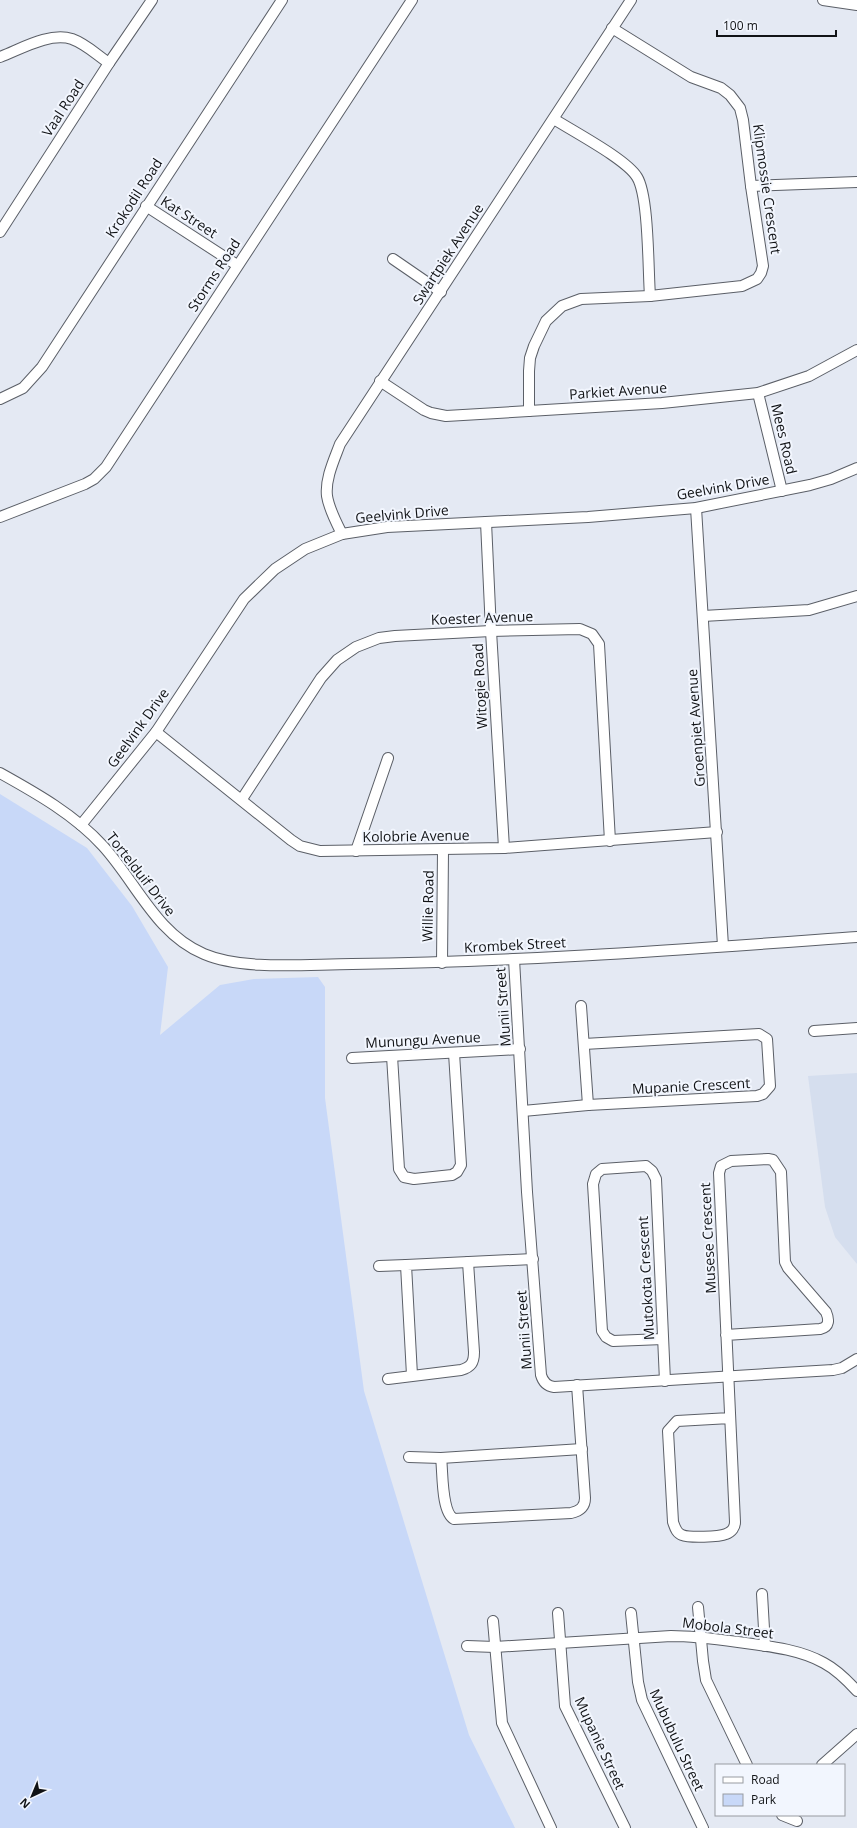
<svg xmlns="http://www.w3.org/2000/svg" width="857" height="1828" font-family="'Open Sans',sans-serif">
	<rect width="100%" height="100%" fill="#e4e9f3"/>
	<path fill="#d5deee" d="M857 1073V1264L835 1237 825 1207 808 1076Z"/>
	<path fill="#c8d8f8" d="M0 794 87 848 132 906 168 967 160 1035 220 985 254 979 318 977 325 987V1098L364 1391 469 1735 515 1828H0Z"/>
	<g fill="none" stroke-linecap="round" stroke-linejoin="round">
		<g stroke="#5b5f67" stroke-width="12">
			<g id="minor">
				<path d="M823 0 857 5"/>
				<path d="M0 57C21 49 49 32 72 39 86 44 97 55 109 63"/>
				<path d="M554 119C574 132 626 159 637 177 649 196 648 270 650 296"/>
				<path d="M751 186 857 182"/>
				<path d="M146 206 237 265"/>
				<path d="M0 232 109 63 152 0"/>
				<path d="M393 259 441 292"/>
				<path d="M380 381 424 410 431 413 446 416 662 403 758 393 809 376 857 350"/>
				<path d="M758 393 782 491"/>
				<path d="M0 399 23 388 42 367 282 0"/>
				<path d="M529 411V371L530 358 534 346 546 321 562 306 581 299 650 296 742 286 757 279 761 273 763 266 751 186 743 120 740 108 730 95 721 88 691 77 612 28"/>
				<path d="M696 508 723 946"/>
				<path d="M0 517 85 484 94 479 106 467 412 0"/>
				<path d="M486 522 491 631 504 848"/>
				<path d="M342 534C336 522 329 509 327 496 325 479 334 460 340 444L631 0"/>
				<path d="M703 616 809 610 857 596"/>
				<path d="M156 732 291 840 300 846 320 851 504 848 717 832"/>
				<path d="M0 773C36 793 75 815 103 846 136 882 156 934 204 954 244 971 308 964 352 964 521 962 689 949 857 937"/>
				<path d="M242 799 321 678 337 660 356 647 379 638 395 636 491 631 580 629 592 634 599 644 610 841"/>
				<path d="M81 825 156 732 244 599 275 569 305 549 342 534 387 527 588 517 696 508 810 485 831 479 857 468"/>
				<path d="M356 851 388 758"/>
				<path d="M514 959 527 1192 541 1375C543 1382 547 1386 554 1387L833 1370 842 1368 857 1359"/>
				<path d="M442 963 443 850"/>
				<path d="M581 1006 588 1105"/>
				<path d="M814 1031 857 1028"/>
				<path d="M392 1056 399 1169 404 1177 414 1179 452 1175 457 1172 461 1165 454 1053"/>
				<path d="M352 1058 520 1049"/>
				<path d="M523 1111 588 1105 757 1096 763 1094 770 1086 767 1039 759 1034 584 1044"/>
				<path d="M379 1266 406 1265"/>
				<path d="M726 1335 820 1329C830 1327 829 1319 826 1312L788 1268 785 1262 781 1172 773 1160 768 1159 731 1161 721 1166 719 1173 735 1522C735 1527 732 1532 726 1534 719 1537 689 1538 682 1535 676 1533 675 1527 673 1522L668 1431 677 1421 730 1418"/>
				<path d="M663 1339 613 1341 606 1337 602 1331 593 1184 596 1174 602 1169 646 1166 652 1171 656 1179 665 1381"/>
				<path d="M412 1375 406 1265 533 1259"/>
				<path d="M388 1379 461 1370C471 1367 474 1363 474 1352L468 1262"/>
				<path d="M409 1457 441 1458 582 1449"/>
				<path d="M441 1458C443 1471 441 1512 454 1519L571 1513C580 1511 585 1507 585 1498L577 1385"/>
				<path d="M762 1594 765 1646"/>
				<path d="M698 1607 703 1661 706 1680 747 1765"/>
				<path d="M558 1613 565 1706 625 1828"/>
				<path d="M631 1613 638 1682 642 1700 703 1828"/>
				<path d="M493 1621 502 1723 551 1828"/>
				<path d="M467 1646 495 1647 671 1636C694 1636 716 1639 738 1642 767 1646 799 1649 824 1663 837 1670 847 1680 857 1691"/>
				<path d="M822 1765 857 1734"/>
				<path d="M782 1815 797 1821"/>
			</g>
		</g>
		<use href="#minor" stroke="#fff" stroke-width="10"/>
	</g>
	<g text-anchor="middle" stroke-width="4" stroke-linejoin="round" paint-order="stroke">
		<g font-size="14" fill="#111316" stroke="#f2f6fe">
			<text transform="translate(63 108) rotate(-57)" y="5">Vaal Road</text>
			<text transform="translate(767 189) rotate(82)" y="5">Klipmossie Crescent</text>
			<text transform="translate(134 198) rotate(-57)" y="5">Krokodil Road</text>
			<text transform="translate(189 217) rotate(33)" y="5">Kat Street</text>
			<text transform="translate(448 254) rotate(-57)" y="5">Swartpiek Avenue</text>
			<text transform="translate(214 275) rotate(-57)" y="5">Storms Road</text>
			<text transform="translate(618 391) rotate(-4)" y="5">Parkiet Avenue</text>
			<text transform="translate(784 439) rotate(77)" y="5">Mees Road</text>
			<text transform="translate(723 487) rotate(-10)" y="5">Geelvink Drive</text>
			<text transform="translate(402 514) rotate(-5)" y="5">Geelvink Drive</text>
			<text transform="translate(482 618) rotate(-2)" y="5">Koester Avenue</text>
			<text transform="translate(480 686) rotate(-93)" y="5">Witogie Road</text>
			<text transform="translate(138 728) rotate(-54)" y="5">Geelvink Drive</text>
			<text transform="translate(696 728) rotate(-94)" y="5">Groenpiet Avenue</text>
			<text transform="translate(416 836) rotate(-1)" y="5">Kolobrie Avenue</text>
			<text transform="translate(141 874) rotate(52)" y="5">Tortelduif Drive</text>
			<text transform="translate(428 906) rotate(-89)" y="5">Willie Road</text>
			<text transform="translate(515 945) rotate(-3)" y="5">Krombek Street</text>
			<text transform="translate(503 1007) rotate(-94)" y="5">Munii Street</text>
			<text transform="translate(423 1040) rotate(-3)" y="5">Munungu Avenue</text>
			<text transform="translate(691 1086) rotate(-3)" y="5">Mupanie Crescent</text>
			<text transform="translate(708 1238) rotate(-93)" y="5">Musese Crescent</text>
			<text transform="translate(646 1278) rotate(-93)" y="5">Mutokota Crescent</text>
			<text transform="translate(524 1330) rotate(-94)" y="5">Munii Street</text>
			<text transform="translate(728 1628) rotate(7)" y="5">Mobola Street</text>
			<text transform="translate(677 1740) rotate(65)" y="5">Mububulu Street</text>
			<text transform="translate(600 1743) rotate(65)" y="5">Mupanie Street</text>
		</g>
	</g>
	<rect x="715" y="1764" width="130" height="52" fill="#f2f6fe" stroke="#989ba1"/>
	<rect x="723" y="1777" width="20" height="6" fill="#ffffff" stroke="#989ba1"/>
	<text x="751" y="1784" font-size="12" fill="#111316">Road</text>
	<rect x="723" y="1794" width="20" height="12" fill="#c8d8f8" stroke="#989ba1"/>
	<text x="751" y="1804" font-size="12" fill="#111316">Park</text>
	<g transform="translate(32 1796) rotate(224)" stroke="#f2f6fe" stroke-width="3" paint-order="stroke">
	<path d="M0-3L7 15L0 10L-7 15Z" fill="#111316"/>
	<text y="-6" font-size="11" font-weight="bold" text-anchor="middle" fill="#111316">N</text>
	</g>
	<path d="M717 30v6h119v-6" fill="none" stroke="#111316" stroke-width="2"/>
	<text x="723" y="30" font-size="12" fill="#111316" stroke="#f2f6fe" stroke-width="3" paint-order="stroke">100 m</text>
</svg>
